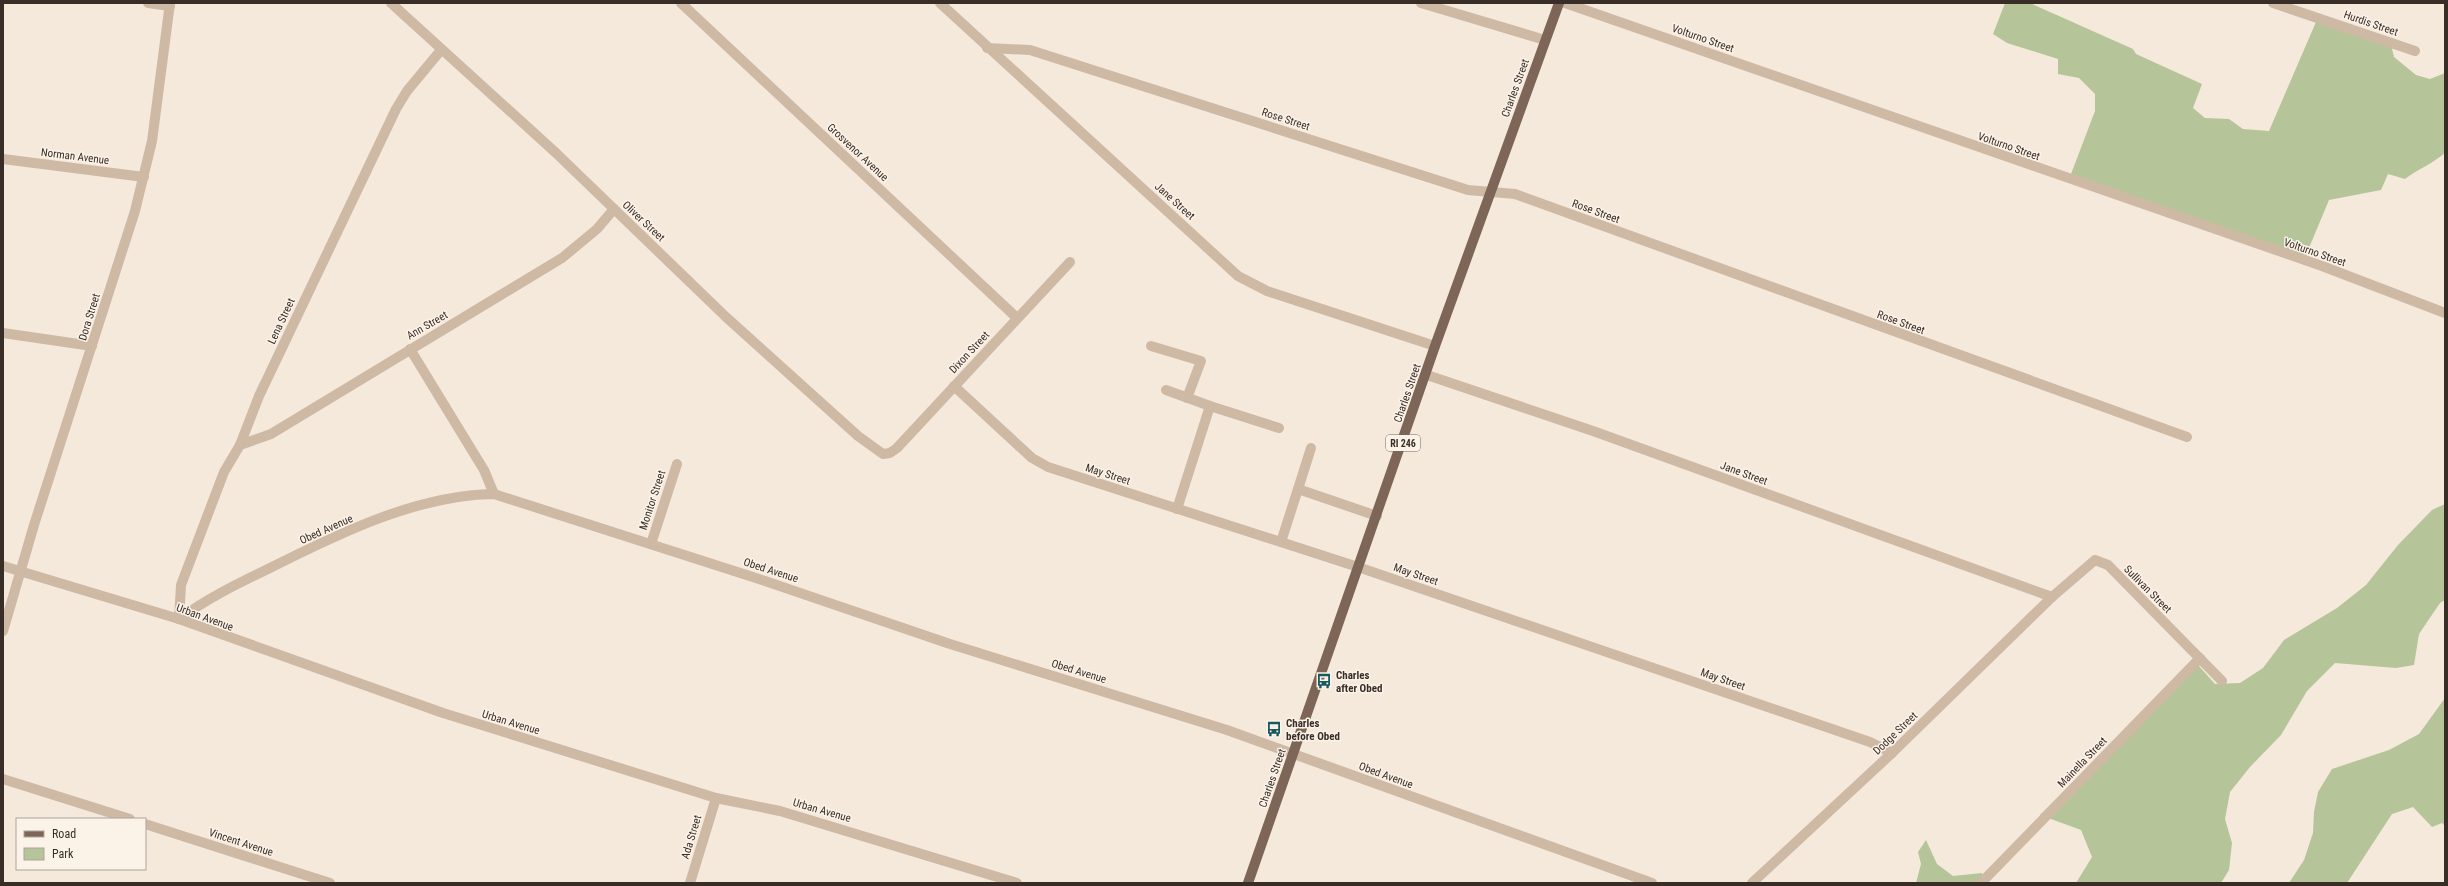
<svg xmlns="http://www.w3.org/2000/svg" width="2448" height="886" font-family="'Roboto Condensed',sans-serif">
	<rect width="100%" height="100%" fill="#f5e9db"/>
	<g fill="#b5c599">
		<path d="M2005 3H2030L2133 49 2136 54 2202 84 2193 108 2205 118 2229 119 2243 129 2269 131 2319 15 2390 41 2394 57 2416 75 2430 79 2445 73V153C2432 164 2418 169 2405 179L2388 174 2381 190 2329 200 2306 255 2297 254 2071 174 2095 111V94L2079 78 2058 74V59L2007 43 1993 34Z"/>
		<path d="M2445 504V600L2440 603 2419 634 2414 665 2396 668 2335 663 2307 691 2281 735 2250 767 2230 792 2225 819 2232 843 2229 870 2221 883H2076L2092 857 2081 830 2040 815 2190 668 2198 665 2215 684 2240 683 2263 668 2284 640 2337 608 2366 585 2398 545 2432 510Z"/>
		<path d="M2445 698V826L2442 823 2432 827 2413 807 2392 814 2347 883H2289L2304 860 2313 833 2314 812 2318 792 2332 769 2389 750 2419 734Z"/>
		<path d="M1926 840 1937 864 1953 876 1982 873 1984 883H1916L1921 864 1918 852Z"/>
	</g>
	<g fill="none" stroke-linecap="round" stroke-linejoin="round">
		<g stroke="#ceb9a5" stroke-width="10">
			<path d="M148 3 170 6"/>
			<path d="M391 3 556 153 726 317 858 436 883 454 890 453 897 448 1070 262"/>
			<path d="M681 3 1017 318"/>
			<path d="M940 3 1238 276 1267 291 1435 346"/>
			<path d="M1421 3 1545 40"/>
			<path d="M1565 3 2322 266 2445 313"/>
			<path d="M2273 3 2415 51"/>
			<path d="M987 48 1030 50 1468 190 1515 194 2187 437"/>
			<path d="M3 159 144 177"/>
			<path d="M3 333 92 346"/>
			<path d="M1151 346 1201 361 1187 398"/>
			<path d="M410 349 484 470 494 494"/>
			<path d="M1427 375 1593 431 2052 597"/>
			<path d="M954 386 1032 458 1048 467 1358 567 1870 742 1892 753"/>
			<path d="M1166 390 1210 406"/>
			<path d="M240 445 271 434 562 258 597 229 614 209"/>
			<path d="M1298 489 1311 448"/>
			<path d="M1177 509 1210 406 1279 428"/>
			<path d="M1281 542 1298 489 1377 516"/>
			<path d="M651 544 677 464"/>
			<path d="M3 566 179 619 443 713 716 798 780 811 1017 883"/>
			<path d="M179 619C209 597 241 582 274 566 342 532 418 495 494 494L756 578 950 644 1227 730 1652 883"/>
			<path d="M179 619 181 585 224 472 240 445 259 396 396 109 407 91 441 50"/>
			<path d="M3 631 34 525 135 211 152 141 170 3"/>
			<path d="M3 779 130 819"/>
			<path d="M145 824 330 883"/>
			<path d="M690 883 716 798"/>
			<path d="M1752 883 1892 753 2052 597 2095 560 2108 565 2222 681"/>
			<path d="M1981 883 2200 658"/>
		</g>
		<path stroke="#7d6557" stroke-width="10" d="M1248 883 1435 346 1559 3"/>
	</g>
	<defs>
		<g id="bus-bare" transform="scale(1.2)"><path d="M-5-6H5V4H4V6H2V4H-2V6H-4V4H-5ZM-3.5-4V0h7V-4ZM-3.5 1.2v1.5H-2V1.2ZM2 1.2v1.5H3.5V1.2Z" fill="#185960" stroke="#fcf3e8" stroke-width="2.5" paint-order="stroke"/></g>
	</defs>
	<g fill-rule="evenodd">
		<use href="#bus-bare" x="1324" y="681"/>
		<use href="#bus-bare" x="1274" y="729"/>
	</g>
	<g text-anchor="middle" stroke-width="3" stroke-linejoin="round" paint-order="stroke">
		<rect fill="#fcf3e8" stroke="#746861" stroke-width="1" x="1386" y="435" width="34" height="16" rx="3"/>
		<g font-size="10" font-weight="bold" fill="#392d27">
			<text x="1403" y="447">RI 246</text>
		</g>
		<g font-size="11" fill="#392d27" stroke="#fcf3e8">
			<text transform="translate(2371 23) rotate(19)" y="4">Hurdis Street</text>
			<text transform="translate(1703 38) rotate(19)" y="4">Volturno Street</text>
			<text transform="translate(1515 88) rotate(-70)" y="4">Charles Street</text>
			<text transform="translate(1286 119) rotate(18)" y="4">Rose Street</text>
			<text transform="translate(2009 146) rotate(19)" y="4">Volturno Street</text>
			<text transform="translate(858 152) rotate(43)" y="4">Grosvenor Avenue</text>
			<text transform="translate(75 156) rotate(7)" y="4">Norman Avenue</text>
			<text transform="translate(1175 201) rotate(42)" y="4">Jane Street</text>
			<text transform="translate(1596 211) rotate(20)" y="4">Rose Street</text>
			<text transform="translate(644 221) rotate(43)" y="4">Oliver Street</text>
			<text transform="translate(2315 252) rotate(19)" y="4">Volturno Street</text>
			<text transform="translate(89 317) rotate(-73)" y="4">Dora Street</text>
			<text transform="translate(281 321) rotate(-65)" y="4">Lena Street</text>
			<text transform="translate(1901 322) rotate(20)" y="4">Rose Street</text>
			<text transform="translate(427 325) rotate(-30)" y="4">Ann Street</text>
			<text transform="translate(969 352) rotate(-47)" y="4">Dixon Street</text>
			<text transform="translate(1407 393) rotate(-71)" y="4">Charles Street</text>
			<text transform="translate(1744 473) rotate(20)" y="4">Jane Street</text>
			<text transform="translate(1108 474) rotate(18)" y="4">May Street</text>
			<text transform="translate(652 500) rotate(-72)" y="4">Monitor Street</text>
			<text transform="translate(326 529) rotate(-24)" y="4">Obed Avenue</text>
			<text transform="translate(771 570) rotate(18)" y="4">Obed Avenue</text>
			<text transform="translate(1416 574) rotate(19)" y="4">May Street</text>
			<text transform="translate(2148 589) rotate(45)" y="4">Sullivan Street</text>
			<text transform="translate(205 617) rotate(20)" y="4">Urban Avenue</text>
			<text transform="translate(1079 671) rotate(17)" y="4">Obed Avenue</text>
			<text transform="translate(1723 679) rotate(19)" y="4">May Street</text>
			<text transform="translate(511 722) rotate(17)" y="4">Urban Avenue</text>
			<text transform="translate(1895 733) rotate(-44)" y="4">Dodge Street</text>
			<text transform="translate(2082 762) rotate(-46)" y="4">Mainella Street</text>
			<text transform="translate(1386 775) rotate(20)" y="4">Obed Avenue</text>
			<text transform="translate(1272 778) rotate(-71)" y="4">Charles Street</text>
			<text transform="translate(822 810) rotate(16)" y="4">Urban Avenue</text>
			<text transform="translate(691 837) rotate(-73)" y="4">Ada Street</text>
			<text transform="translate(241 842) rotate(18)" y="4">Vincent Avenue</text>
		</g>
		<g font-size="11" font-weight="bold" fill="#392d27" stroke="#fcf3e8" text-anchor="start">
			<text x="1336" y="679">Charles<tspan x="1336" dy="13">after Obed</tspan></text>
			<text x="1286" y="727">Charles<tspan x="1286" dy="13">before Obed</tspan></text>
		</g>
	</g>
	<rect width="2448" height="886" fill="none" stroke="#392d27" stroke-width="8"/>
	<rect x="16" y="818" width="130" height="52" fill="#fcf3e8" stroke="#aea49b"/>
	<rect x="24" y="831" width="20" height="6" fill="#7d6557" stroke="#aea49b"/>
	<text x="52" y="838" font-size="12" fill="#392d27">Road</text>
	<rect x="24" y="848" width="20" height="12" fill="#b5c599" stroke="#aea49b"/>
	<text x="52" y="858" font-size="12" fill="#392d27">Park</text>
</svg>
